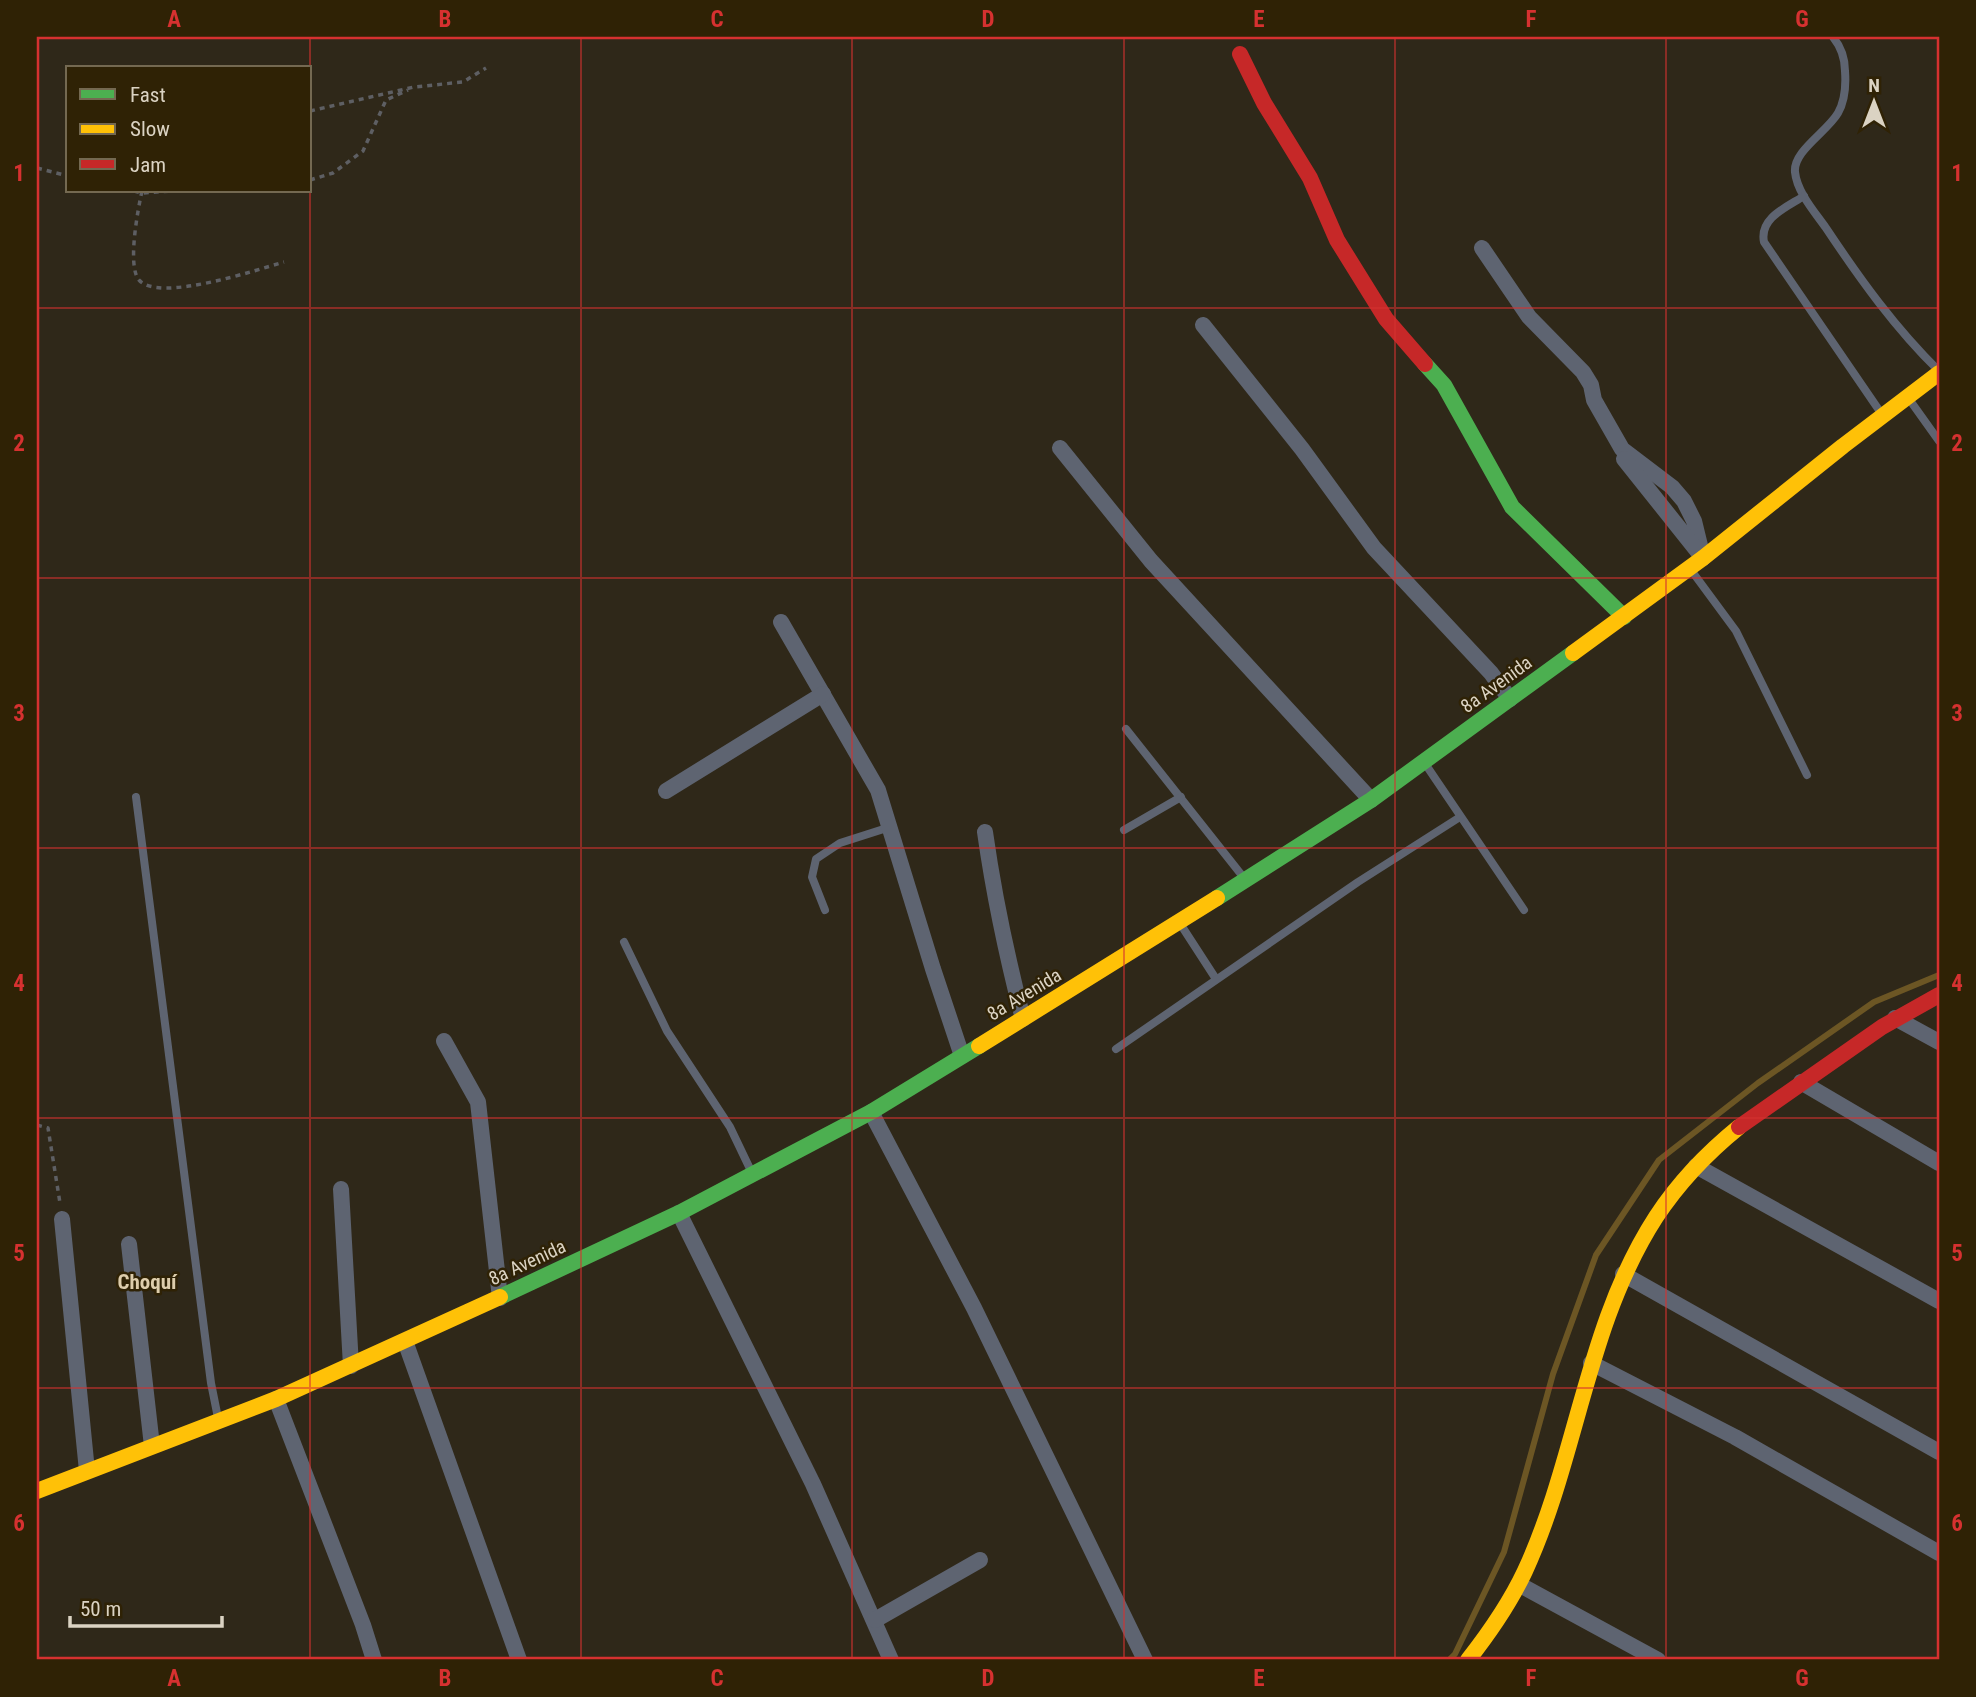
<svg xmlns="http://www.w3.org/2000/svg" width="1976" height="1697" font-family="'Roboto Condensed',sans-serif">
	<rect width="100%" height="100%" fill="#2f2819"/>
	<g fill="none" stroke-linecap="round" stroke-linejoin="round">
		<path stroke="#6c5624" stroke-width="6" d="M1449 1660 1455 1654 1504 1552 1553 1374 1596 1255 1659 1160 1758 1083 1874 1002 1939 975"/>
		<g stroke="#5e5f63" stroke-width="3.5" stroke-dasharray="5 5" stroke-linecap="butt">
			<path d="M310 111 414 87 463 82 486 68"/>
			<path d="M37 168 68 176"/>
			<path d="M310 180 333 173 363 151 386 100 408 90"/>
			<path d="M134 191 142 193 171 191"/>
			<path d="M142 191C138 209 127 266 139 280 159 303 256 270 284 262"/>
			<path d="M37 1125 48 1128 60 1203"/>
		</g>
		<g stroke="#5e6471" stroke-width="8">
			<path d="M1833 37C1841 47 1845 58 1845 71 1846 85 1845 101 1838 113 1827 132 1793 151 1795 172 1797 192 1814 211 1826 228 1860 279 1895 328 1939 371"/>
			<path d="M1804 196C1787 207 1759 218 1764 242L1881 413"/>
			<path d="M1909 399 1939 441"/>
			<path d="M1691 570 1736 631 1807 775"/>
			<path d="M1126 729 1244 878"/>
			<path d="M1426 765 1524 910"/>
			<path d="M136 797 211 1383 218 1418"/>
			<path d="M1124 830 1181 797"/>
			<path d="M825 910 812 877 816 859 840 843 890 827"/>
			<path d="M1181 925 1216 979"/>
			<path d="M624 942 667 1031 730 1127 752 1173"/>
			<path d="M1116 1049 1358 882 1460 817"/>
		</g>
		<g stroke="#5e6471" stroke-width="16">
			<path d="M1482 248 1529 317 1583 372 1591 385 1594 400 1622 449 1672 487 1684 501 1694 521 1703 558"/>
			<path d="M1203 325 1302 449 1374 548 1491 673 1510 699"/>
			<path d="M1060 448 1151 561 1371 800"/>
			<path d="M1624 459 1699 553"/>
			<path d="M781 622 878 790 933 969 962 1056"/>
			<path d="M666 791 823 694"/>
			<path d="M985 832C994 896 1007 957 1023 1019"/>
			<path d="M1895 1018 1939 1042"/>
			<path d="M444 1041 478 1102 500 1298"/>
			<path d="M1801 1082 1939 1163"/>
			<path d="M871 1112 974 1308 1145 1660"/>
			<path d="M1696 1166 1939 1301"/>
			<path d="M341 1189 351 1366"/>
			<path d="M679 1213 813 1484 891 1660"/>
			<path d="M62 1219 87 1471"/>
			<path d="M129 1244 152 1446"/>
			<path d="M1623 1274 1939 1452"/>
			<path d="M405 1341 519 1660"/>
			<path d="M1591 1363 1735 1437 1939 1553"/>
			<path d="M276 1399 363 1625 374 1660"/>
			<path d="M1520 1585 1658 1660"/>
			<path d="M875 1620 980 1560"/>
		</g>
		<g stroke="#4caf50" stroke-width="16">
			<path d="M1425 364 1444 385 1512 507 1624 617"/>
			<path d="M1217 898 1371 800 1573 653"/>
			<path d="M500 1297 679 1213 871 1112 979 1046"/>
		</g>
		<g stroke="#ffc107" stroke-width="16">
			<path d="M1573 653 1703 558 1843 446 1939 373"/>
			<path d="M979 1046 1217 898"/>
			<path d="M37 1491 276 1399 500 1297"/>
			<path d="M1468 1660C1490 1632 1510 1603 1525 1571 1578 1456 1586 1325 1656 1217 1679 1182 1707 1153 1739 1127"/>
		</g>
		<g stroke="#c62828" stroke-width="16">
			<path d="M1240 54 1264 103 1310 178 1337 240 1386 319 1425 364"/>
			<path d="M1739 1127 1882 1027 1939 995"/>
		</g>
	</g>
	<path fill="none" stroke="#d63130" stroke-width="2" stroke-opacity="0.55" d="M310 37V1660M581 37V1660M852 37V1660M1124 37V1660M1395 37V1660M1666 37V1660M37 308H1939M37 578H1939M37 848H1939M37 1118H1939M37 1388H1939"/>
	<g text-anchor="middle" stroke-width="5" stroke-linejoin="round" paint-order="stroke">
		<g font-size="19" fill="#dbd3c3" stroke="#2f2205">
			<text transform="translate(1496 684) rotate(-36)" y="7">8a Avenida</text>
			<text transform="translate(1024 994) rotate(-31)" y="7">8a Avenida</text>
			<text transform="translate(527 1262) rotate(-25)" y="7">8a Avenida</text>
		</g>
		<g font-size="21" font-weight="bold" fill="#ddcdac" stroke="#2f2205">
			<text x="147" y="1289">Choquí</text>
		</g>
	</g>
	<rect width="1976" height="1697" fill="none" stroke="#2f2205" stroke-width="77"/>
	<rect x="66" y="66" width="245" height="126" fill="#2f2205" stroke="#746951" stroke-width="2"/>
	<rect x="80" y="89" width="35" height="10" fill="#4caf50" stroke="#746951" stroke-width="2"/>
	<text x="130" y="102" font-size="21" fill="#dbd3c3">Fast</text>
	<rect x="80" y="124" width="35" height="10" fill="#ffc107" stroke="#746951" stroke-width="2"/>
	<text x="130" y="136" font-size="21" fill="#dbd3c3">Slow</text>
	<rect x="80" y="159" width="35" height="10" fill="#c62828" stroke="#746951" stroke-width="2"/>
	<text x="130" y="172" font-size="21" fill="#dbd3c3">Jam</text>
	<g transform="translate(1874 102)" stroke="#2f2205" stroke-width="5" paint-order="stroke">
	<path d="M0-5L12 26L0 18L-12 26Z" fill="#dbd3c3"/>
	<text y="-10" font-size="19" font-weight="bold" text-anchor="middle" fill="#dbd3c3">N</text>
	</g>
	<path d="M70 1616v10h152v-10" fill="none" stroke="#dbd3c3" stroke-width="3.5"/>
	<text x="80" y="1616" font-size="21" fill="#dbd3c3" stroke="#2f2205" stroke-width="5" paint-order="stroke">50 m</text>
	<rect x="38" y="38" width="1900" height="1620" fill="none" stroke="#d63130" stroke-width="2.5"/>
	<g font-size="23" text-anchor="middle" font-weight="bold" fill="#d63130">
		<text x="174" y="27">A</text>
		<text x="445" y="27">B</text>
		<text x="717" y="27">C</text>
		<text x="988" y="27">D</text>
		<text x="1259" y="27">E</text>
		<text x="1531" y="27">F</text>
		<text x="1802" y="27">G</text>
		<text x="19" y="181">1</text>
		<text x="1957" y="181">1</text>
		<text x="19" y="451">2</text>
		<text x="1957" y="451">2</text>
		<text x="19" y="721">3</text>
		<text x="1957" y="721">3</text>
		<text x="19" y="991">4</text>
		<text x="1957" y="991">4</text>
		<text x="19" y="1261">5</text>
		<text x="1957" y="1261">5</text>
		<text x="19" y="1531">6</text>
		<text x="1957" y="1531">6</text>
		<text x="174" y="1686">A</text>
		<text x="445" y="1686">B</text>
		<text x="717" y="1686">C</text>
		<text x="988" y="1686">D</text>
		<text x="1259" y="1686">E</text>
		<text x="1531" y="1686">F</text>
		<text x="1802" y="1686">G</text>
	</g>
</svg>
